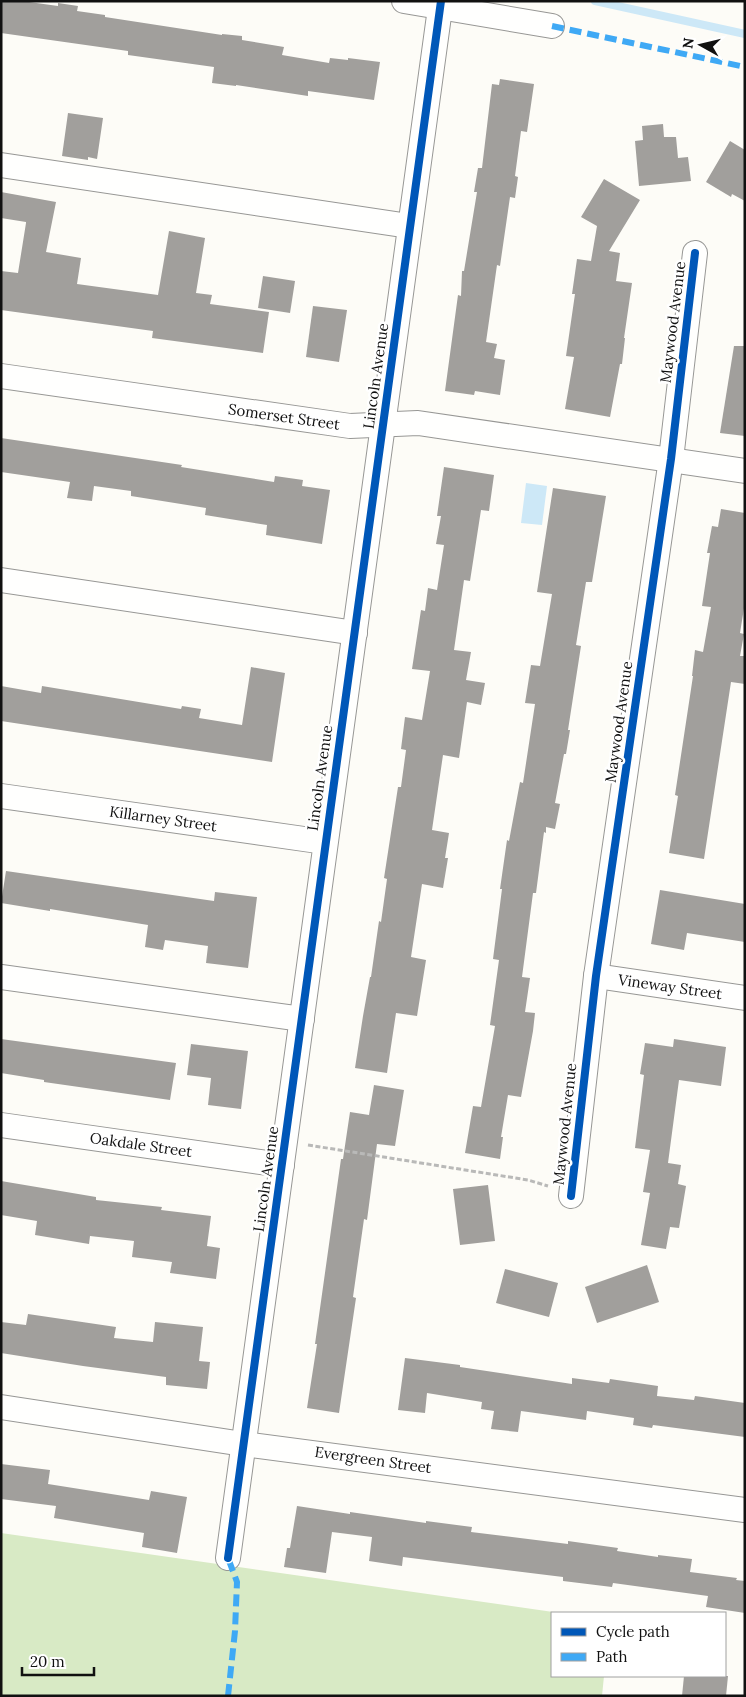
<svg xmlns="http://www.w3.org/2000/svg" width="746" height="1697" font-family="Lora,serif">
	<rect width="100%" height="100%" fill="#fdfcf7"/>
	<path fill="#d8eac5" d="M1 1533 560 1613H552V1676H604L602 1696H1Z"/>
	<path fill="#cde8f7" d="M526 483 547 486 542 525 521 523Z"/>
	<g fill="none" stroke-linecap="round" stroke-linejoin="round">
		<path stroke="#cde8f7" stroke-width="8" d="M595 1 745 34"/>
	</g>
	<g fill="#a19f9c">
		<path d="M1 1H22L58 6V3L78 6 77 11 105 15V17L222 35V34L242 36V40L284 47 282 55 329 63 330 58 348 60V58L380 62 374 100 308 91V96L236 85V86L212 83 214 67 128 55V51L1 33Z"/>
		<path d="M500 79 534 84 527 132 521 131 515 176 518 177 515 198 510 197 500 266 497 265 486 342 497 344 494 358 505 360 500 395 475 391 474 395 445 391 458 295 461 296 462 271H464L477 192H474L478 168H482L492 84 499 85Z"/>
		<path d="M68 113 103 118 97 159 88 157V160L62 156Z"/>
		<path d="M663 124 664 137H676L678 158 688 157 691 181 639 186 635 141 643 140 642 126Z"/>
		<path d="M730 141 745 150V201L732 194 731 197 706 182Z"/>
		<path d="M604 179 640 200 609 251 620 253 616 281 632 283 624 338H625L622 364H620L610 417 565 409 574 357 566 356 575 294H572L577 259 591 261 597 226 581 217Z"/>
		<path d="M1 192 56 202 46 252 81 258 77 284 158 295 169 231 205 238 196 293 212 295 210 304 269 312 263 353 152 338 153 331 1 310V271L18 273 26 223V222L1 218Z"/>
		<path d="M263 276 295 281 290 313 258 308Z"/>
		<path d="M313 306 347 310 339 362 306 357Z"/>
		<path d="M734 346H745V436L720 433Z"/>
		<path d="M1 438 182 465 181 467 274 482 275 476 303 480 302 486 330 490 322 544 266 535 267 525 205 515 206 508 131 496V491L94 486 92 501 67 498 70 482 1 472Z"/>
		<path d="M444 467 494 475 489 511 481 510 470 581 464 580 454 650 471 652 466 680 485 683 481 705 467 702 459 758 443 755 432 830 449 833 445 858H448L443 888 422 884 411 957 426 960 417 1016 396 1013 387 1073 355 1068 363 1016 370 977H371L379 921 381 922 387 879 384 878 398 787H401L406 750 401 749 405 717 422 720 430 671 412 669 421 610 425 611 428 588 437 590 444 545 436 544 441 516H437Z"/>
		<path d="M553 488 606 496 592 582H586L576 645 581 646 568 730H570L566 754H564L555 803 560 804 555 829 546 827V833L544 832 536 893H533L522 977 530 978 525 1012 535 1013 533 1031 521 1097 508 1095 501 1137H503L500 1159 465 1153 473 1106 481 1107 495 1026 490 1025 499 960 493 959 502 889H500L507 840 509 841 520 782 523 783 535 704 525 703 531 665 540 666 552 594 537 592Z"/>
		<path d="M721 509 745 513V602L740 633 744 634 740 656H745V684L731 682 704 859 669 853 678 796 675 795 693 676H692L695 650 703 652 711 607 702 606 710 553H707L712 526 718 527Z"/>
		<path d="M251 667 285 673 272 762 1 721V686L41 693 42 686 181 709 182 706 201 709 199 718 242 725Z"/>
		<path d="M6 871 214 901 215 892 257 897 248 968 206 963 208 946 165 940 163 950 145 947 148 925 50 909V911L1 903Z"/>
		<path d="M660 890 745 904V942L687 933 684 950 651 944Z"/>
		<path d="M1 1039 176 1063 170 1100 44 1082V1080L1 1073Z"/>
		<path d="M674 1039 726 1047 721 1086 679 1080 668 1163 681 1165 678 1184 686 1186 679 1228 670 1227 666 1249 641 1245 650 1193 643 1192 650 1150 635 1148 644 1075 640 1074 645 1043 673 1047Z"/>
		<path d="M191 1044 248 1051 241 1109 208 1105 211 1078 187 1075Z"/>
		<path d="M374 1085 404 1090 395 1146 377 1144 367 1220 364 1219 353 1297 356 1298 339 1413 307 1408 317 1344H315L341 1159H343L350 1112 369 1115Z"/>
		<path d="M1 1181 96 1197V1200L162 1207 161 1210 211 1216 207 1246 220 1248 216 1279 170 1273 172 1262 132 1257 134 1241 90 1236 89 1244 35 1235 37 1221 1 1215Z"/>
		<path d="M488 1185 495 1241 460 1245 453 1189Z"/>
		<path d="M647 1265 659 1302 597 1323 585 1287Z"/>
		<path d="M505 1269 558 1283 549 1317 496 1303Z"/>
		<path d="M28 1314 116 1327 114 1338 153 1342 155 1322 203 1327 199 1361 210 1362 207 1389 166 1385V1377L83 1366 1 1353V1322L26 1325Z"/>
		<path d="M405 1358 460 1365V1367L572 1384V1378L609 1383 610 1379 658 1386 657 1396 694 1400 695 1396 745 1403V1437L653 1425 652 1428 633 1425 634 1418 587 1411 586 1420 521 1411 518 1432 491 1429 494 1411 481 1409 482 1402 427 1393 425 1413 398 1410Z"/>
		<path d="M1 1464 50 1470 48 1484 149 1500 151 1491 187 1497 177 1553 142 1547 144 1533 54 1518 56 1506 1 1499Z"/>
		<path d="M297 1506 350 1514V1512L426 1523V1521L472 1527 471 1532 568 1544V1541L618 1548 617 1551 658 1557V1555L692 1559 690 1572 737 1578 736 1580 745 1581V1613L706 1607 708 1596 613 1583 612 1587 563 1581V1577L403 1557 402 1566 369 1561 372 1537 332 1532 326 1573 284 1567 287 1548H290Z"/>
		<path d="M684 1676H728L726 1696H682Z"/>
	</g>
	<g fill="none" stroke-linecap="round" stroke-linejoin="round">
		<g stroke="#979795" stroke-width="26">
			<g id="minor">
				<path d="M404 1 552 26"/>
				<path d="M1 165 409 226"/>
				<path d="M1 376 350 426 418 423 745 471"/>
				<path d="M1 580 355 633"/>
				<path d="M1 796 325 842"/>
				<path d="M596 976 745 998"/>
				<path d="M1 977 302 1019"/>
				<path d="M1 1125 282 1165"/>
				<path d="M571 1196 596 976 671 459 695 253"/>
				<path d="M1 1407 243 1444 745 1510"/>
				<path d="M228 1558 441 1"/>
			</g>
		</g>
		<path stroke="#b9b9b8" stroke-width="3" stroke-dasharray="5 2.5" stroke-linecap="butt" d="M308 1145 528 1180 548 1186"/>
		<use href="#minor" stroke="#fffffe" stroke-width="24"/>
		<g stroke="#3fa9f5" stroke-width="6" stroke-dasharray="12 6" stroke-linecap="butt">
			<path d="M552 26 745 67"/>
			<path d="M228 1696 235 1631 237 1582 228 1558"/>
		</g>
		<g stroke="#fff" stroke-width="11">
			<g id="cycleway">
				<path d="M571 1196 596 976 671 459 695 253"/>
				<path d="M228 1558 441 1"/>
			</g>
		</g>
		<use href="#cycleway" stroke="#0057b8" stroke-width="8"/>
	</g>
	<g text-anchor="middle" stroke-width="5" stroke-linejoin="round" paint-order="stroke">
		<g font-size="15" fill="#111" stroke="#fff">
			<text transform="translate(673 322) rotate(-83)" y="5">Maywood Avenue</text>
			<text transform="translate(376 376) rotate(-82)" y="5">Lincoln Avenue</text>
			<text transform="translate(284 417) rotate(8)" y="5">Somerset Street</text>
			<text transform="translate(619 722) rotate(-82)" y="5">Maywood Avenue</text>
			<text transform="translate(320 778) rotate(-82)" y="5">Lincoln Avenue</text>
			<text transform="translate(163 819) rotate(8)" y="5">Killarney Street</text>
			<text transform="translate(670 987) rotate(8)" y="5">Vineway Street</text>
			<text transform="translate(565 1124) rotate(-84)" y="5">Maywood Avenue</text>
			<text transform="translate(141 1145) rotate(8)" y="5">Oakdale Street</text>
			<text transform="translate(266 1179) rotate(-82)" y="5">Lincoln Avenue</text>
			<text transform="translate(373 1460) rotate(8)" y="5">Evergreen Street</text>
		</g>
	</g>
	<rect width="746" height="1697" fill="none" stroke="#111111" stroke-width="5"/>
	<rect x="551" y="1612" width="175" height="65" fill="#ffffff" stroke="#a0a0a0"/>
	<rect x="561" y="1628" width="25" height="8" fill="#0057b8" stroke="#a0a0a0"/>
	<text x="596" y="1637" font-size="15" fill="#111111">Cycle path</text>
	<rect x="561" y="1653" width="25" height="8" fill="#3fa9f5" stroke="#a0a0a0"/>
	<text x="596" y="1662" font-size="15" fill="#111111">Path</text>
	<g transform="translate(701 45) rotate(278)" stroke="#ffffff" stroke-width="4" paint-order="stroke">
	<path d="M0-4L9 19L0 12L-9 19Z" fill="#111111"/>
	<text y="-8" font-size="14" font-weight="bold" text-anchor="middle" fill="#111111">N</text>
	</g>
	<path d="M22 1667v8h72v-8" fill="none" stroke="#111111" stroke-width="2.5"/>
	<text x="30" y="1667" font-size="15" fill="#111111" stroke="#ffffff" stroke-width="4" paint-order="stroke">20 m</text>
</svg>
